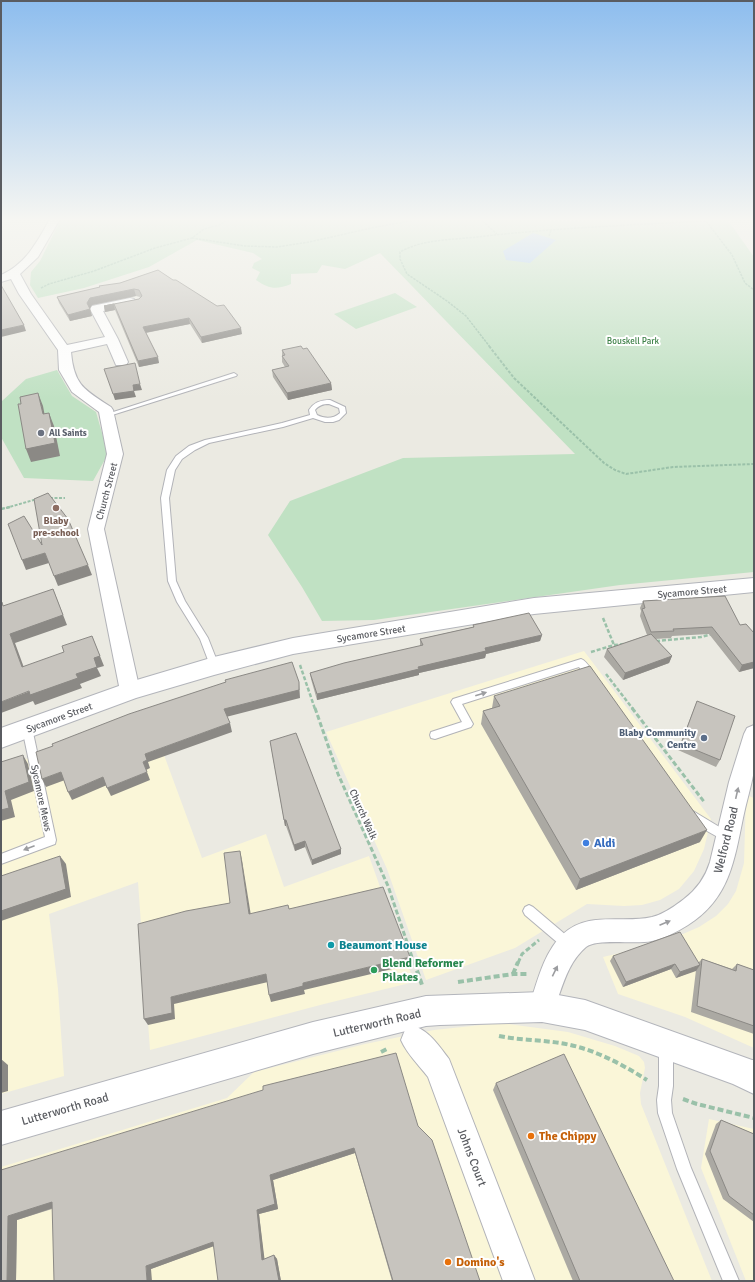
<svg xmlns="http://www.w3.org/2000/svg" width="755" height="1282" font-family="Signika,sans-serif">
	<rect width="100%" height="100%" fill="#ebeae2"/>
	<g fill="#faf6d8">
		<path d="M584 651 711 819 704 849 694 871 679 889 660 900 642 905 624 906 587 904 515 948 426 980 387 869 326 732Z"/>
		<path d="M150 717 202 858 266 834 284 887 369 856 414 982 324 1004 150 1050 138 882 49 914 58 989 64 1076 1 1094V769L41 753Z"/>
		<path d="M746 795 754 798V1048L685 1017 618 994 603 957 637 949 676 937 699 927 716 916 728 904 736 891 744 863Z"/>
		<path d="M500 1023 568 1032 615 1046 639 1056 644 1062 645 1068 640 1093 641 1104 712 1281H1V1167L227 1098 254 1072 365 1044 434 1030Z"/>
		<path d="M709 1119 754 1129V1281H746L701 1168Z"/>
	</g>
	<g fill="#c0e1c3">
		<path d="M61 219H509L567 221 614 219H727L754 257V572L620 585 374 620 322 621 302 587 268 535 290 501 403 458 575 454 380 253 345 269 322 265 317 273 291 274V284C276 290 269 289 256 280L260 272 252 268 254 263 262 259 253 253 197 240 149 267 84 288 38 298 30 285 31 272 40 261Z"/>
		<path d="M395 293 417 307 356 329 334 314Z"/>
		<path d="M57 370 72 396 96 412 108 454 93 481 24 478 1 437 2 401 26 379Z"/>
	</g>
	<path fill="#a6cbf7" d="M533 233 556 240 530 263 506 260 503 251Z"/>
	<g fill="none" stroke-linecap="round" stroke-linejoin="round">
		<g stroke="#b2b3b8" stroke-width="2">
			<g id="lane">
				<path d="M234 373 237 375 236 376 109 416H105L104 415Z"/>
				<path d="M330 400 345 407 346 413 339 420 333 422H325L313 418 283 427 209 443 195 450 182 459 175 470 169 498 176 581 185 601 208 638 219 666 217 668H211L200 639 177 602 168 581 161 498 167 470 176 456 189 446 205 440 282 423 310 415 309 410C314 402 321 400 330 400ZM329 404 339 408 340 413C333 419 325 419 317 415L315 410C319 405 323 404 329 404Z"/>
				<path d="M581 659C587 661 592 671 596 677L594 680H588L579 667 462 704 473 724 471 727 435 739 431 738 430 735 431 732 462 722 451 702 453 699Z"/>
				<path d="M27 724 30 725 32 728 56 840 55 844 1 864V854L45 837 22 728 24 725Z"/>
				<path d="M693 811 731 834 732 837 731 840 727 842 723 840 691 822 688 816 689 813Z"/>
				<path d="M529 905 533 907 573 941 575 945 573 949 569 951 565 949 525 915 523 911 525 907Z"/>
				<path d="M666 1042 671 1044 673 1049V1086L671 1100 672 1113 691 1168 739 1281H723L677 1169 658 1113 657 1100 659 1086V1049L661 1044Z"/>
			</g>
		</g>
		<g stroke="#b2b3b8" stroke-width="2">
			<g id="street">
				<path d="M50 219H60L38 257 20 274 31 294 67 345 105 337 90 309 92 306 130 298 134 299 136 302 134 305 103 311 118 339 128 362 126 365H116L107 344 71 352C74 386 85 390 111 407L113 410 123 454 104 529 140 691 137 697 130 699 123 697 120 691 88 529 107 454 99 412 72 392 59 370 58 350 19 294 11 279 1 282V275C26 264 37 242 50 219Z"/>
				<path d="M754 725C754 740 755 757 754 771 751 787 746 803 743 818 734 862 729 899 688 925 677 932 665 938 652 941 636 945 598 938 586 947 565 965 562 992 551 1016L542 1020 533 1016 529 1007C537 983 543 954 562 935 588 910 621 924 652 917 664 914 675 906 684 899 697 889 705 878 710 862L729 782 744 734 747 728Z"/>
				<path d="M415 1026C431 1033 439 1046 449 1059L535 1281H503L428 1077C419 1065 407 1054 401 1040L405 1030Z"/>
			</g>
		</g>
		<g stroke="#b3b5bb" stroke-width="2">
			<g id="secondary">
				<path d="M754 578V592L534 614 293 654 214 675 136 698 1 748V728L130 682 214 657 293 638 534 598Z"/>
				<path d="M542 992 585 1000 752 1060H754V1094L733 1084 585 1030 542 1022 440 1025 426 1026 313 1054 1 1145V1111L313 1022 426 996Z"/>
			</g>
		</g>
		<g stroke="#9ac1a9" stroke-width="1.5" stroke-dasharray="2.5 1" stroke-linecap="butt">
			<path d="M480 219 497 234"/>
			<path d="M549 236 551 230"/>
			<path d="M192 238 245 246 277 247 309 242 376 227 421 219"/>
			<path d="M41 288 49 284 94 271 155 248 192 238 204 229 219 225 229 219"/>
			<path d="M490 347 466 316 447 301 407 274 400 259V252C423 239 451 240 477 237 553 228 630 225 706 221L732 255 745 283 754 290"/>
		</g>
		<g stroke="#9ac1a9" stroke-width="2" stroke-dasharray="3 1.5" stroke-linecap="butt">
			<path d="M489 346 514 378 604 463 615 470 626 474 673 467 754 464"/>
			<path d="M50 498H65"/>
			<path d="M6 508 37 499"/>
		</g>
		<g stroke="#9ac1a9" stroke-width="2.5" stroke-dasharray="4 2" stroke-linecap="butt">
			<path d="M1 509 10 507"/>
			<path d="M603 618 614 645"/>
			<path d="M656 641 701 637 712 634"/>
			<path d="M591 652 614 645 625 644"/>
			<path d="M300 665 315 709"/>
			<path d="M606 674 633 709"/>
		</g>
		<g stroke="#9ac1a9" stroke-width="3" stroke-dasharray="5 2.5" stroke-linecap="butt">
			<path d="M315 708 338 774 388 886 414 963"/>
			<path d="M632 708 705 803"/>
			<path d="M518 963 522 954 539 940"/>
		</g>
		<g stroke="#9ac1a9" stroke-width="4" stroke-dasharray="6 3" stroke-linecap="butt">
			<path d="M414 962 422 985"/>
			<path d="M513 974 518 962"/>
			<path d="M458 982 513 974H528"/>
			<path d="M499 1036C519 1040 540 1040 560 1043 592 1048 620 1063 647 1080"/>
			<path d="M381 1052 387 1049"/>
			<path d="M683 1099 697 1104 754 1118"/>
		</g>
		<use href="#lane" fill="#fff" fill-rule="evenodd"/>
		<use href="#street" fill="#fff" fill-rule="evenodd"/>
		<use href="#secondary" fill="#fff" fill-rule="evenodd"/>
	</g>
	<g fill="#aba9a3">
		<path d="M158 270 242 334 202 343 190 324 146 333 159 363 139 367 115 310 105 312 104 306 139 299 140 297 136 296 92 305 90 308 92 316 70 321 59 303 57 297 120 283Z"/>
		<path d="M282 350 331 383 332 390 288 400 273 377 272 370 285 367 282 362Z"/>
		<path d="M725 596 754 668 739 672 709 634 672 636 671 638 655 639 672 656 669 663 623 680 604 657 607 649 647 635 640 616 641 611 640 608 643 601Z"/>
		<path d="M473 625 542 635 540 641 486 654 485 658 419 673V675L317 700 311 679 310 673 420 646V639L473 627Z"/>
		<path d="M494 696 700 842 576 890 481 724 483 711 492 708Z"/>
		<path d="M697 701 720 760 716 767 678 750Z"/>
		<path d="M270 741 341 849V854L312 865 305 847 295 851 286 826H285Z"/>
		<path d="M613 956 698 963 702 959 732 969 737 964 754 970V1034L691 1012 696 970 676 978 671 969 623 987 610 961Z"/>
		<path d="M496 1083 674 1281H573L493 1090Z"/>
		<path d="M721 1120 754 1134V1222L723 1199 705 1154 716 1124Z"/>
		<path d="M418 1126 480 1281H392L355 1153 273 1180 278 1209 259 1214 264 1259 274 1255 277 1259 281 1281 213 1246 151 1269 52 1209 17 1220 16 1281H1V1170Z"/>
	</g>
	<g fill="#8b8985">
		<path d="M134 289 136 296 92 305 89 310 87 303 90 298Z"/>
		<path d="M114 304 115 310 105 312 104 306Z"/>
		<path d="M90 309 92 316 70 321 68 315Z"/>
		<path d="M189 318 190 324 144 333 143 327Z"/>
		<path d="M24 325 26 331 1 337V330Z"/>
		<path d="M241 328 242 334 202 343 201 337Z"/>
		<path d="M158 357 159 363 139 367 138 361Z"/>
		<path d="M331 383 332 390 288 400 287 393Z"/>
		<path d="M140 384 142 390 134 391 136 397 115 400 113 394 133 385Z"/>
		<path d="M38 393 43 406 47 427 43 414Z"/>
		<path d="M49 413 54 426 60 456 31 462 26 449Z"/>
		<path d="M45 553 49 563 26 570 22 560Z"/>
		<path d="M88 565 92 575 58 586 54 576Z"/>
		<path d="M53 589 67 625 15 643 27 676 22 667 10 634Z"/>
		<path d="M542 635 540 641 486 654 485 658 419 673V675L317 700V694L418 667 485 648Z"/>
		<path d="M92 636 104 666 97 668 101 676 80 684 82 688 35 705 33 701 1 713V702L76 674 94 658Z"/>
		<path d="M672 656 669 663 623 680 625 673Z"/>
		<path d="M754 662V668L739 672 742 665Z"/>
		<path d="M299 682 300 698 226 717 224 709Z"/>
		<path d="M230 723 232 732 148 762 150 768 146 770 143 762 145 754Z"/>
		<path d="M23 755 28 764 34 791 11 800 15 817 1 821V810L5 791Z"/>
		<path d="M61 772 65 780 46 787 42 779Z"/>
		<path d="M147 772 150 780 111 796 107 788Z"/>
		<path d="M103 777 107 785 72 800 68 792Z"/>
		<path d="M284 820H286V826H285Z"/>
		<path d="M707 830 700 842 576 890 580 879Z"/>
		<path d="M305 841V847L295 851 294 845Z"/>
		<path d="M341 849V854L312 865V860Z"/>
		<path d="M240 851 242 860 252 922 249 914Z"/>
		<path d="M60 856 66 864 71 897 1 921V911Z"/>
		<path d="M410 957 409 965 304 990 305 994 271 1002 269 995 303 983Z"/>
		<path d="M675 964 671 969 623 987 626 982Z"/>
		<path d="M700 965 696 971 676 978 680 972Z"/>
		<path d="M266 974 268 982 174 1004 175 1019 148 1025 144 1019 171 997Z"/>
		<path d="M1 1059 8 1065V1091L1 1093Z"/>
		<path d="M354 1148 355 1153 273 1180 278 1209 259 1214 265 1263 262 1260 257 1210 270 1175Z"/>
		<path d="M52 1202 59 1206 17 1220 16 1281H7L8 1216Z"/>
		<path d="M213 1242 217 1245 151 1269 152 1281H147L146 1266Z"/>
		<path d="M274 1255 277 1259 281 1281H279Z"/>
	</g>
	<g fill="#c7c4be" stroke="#8b8985">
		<path d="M158 270 173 280H176L217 306 224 305 241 328 201 337 189 318 143 327 158 357 138 361 114 304 104 306 139 299 142 296 139 290 134 289 90 298 87 303 90 309 68 315 57 297 100 287 99 286 120 283Z"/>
		<path d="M1 285 24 325 1 330Z"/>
		<path d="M301 346 303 349 307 348 331 383 287 393 272 370 289 366 282 356 285 355 282 350Z"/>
		<path d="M135 363 140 384 133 385 134 391 113 394 104 369Z"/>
		<path d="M38 393 43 414 49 413 55 443 26 449 18 404H21L20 397Z"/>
		<path d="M48 493 68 519 88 565 54 576 45 553 22 560 8 524 24 516 42 545 34 499Z"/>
		<path d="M53 589 63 615 10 634 22 667 64 652 62 646 92 636 100 656 94 658 97 667 76 674 78 678 30 695 29 691 1 702V602H2L3 606Z"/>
		<path d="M725 596 740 625 746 624 754 633V662L742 665 712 627 673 629 674 631 651 632 642 609 645 608 643 601Z"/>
		<path d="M529 613 542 635 485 648 486 651 418 667 419 669 317 694 310 673 344 663 423 645 420 639 474 627 473 625Z"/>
		<path d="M651 634 672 656 625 673 607 649Z"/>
		<path d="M292 662 299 682V690L224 709 230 723 145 754 147 760 143 762 147 772 107 788 103 777 68 792 61 772 42 779 36 752 53 746 52 744 129 714 226 682 225 680Z"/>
		<path d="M590 666 707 830 580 879 483 711 500 706 494 696Z"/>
		<path d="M697 701 735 716 720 760 681 744Z"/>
		<path d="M296 733 341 849 312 860 305 841 294 845 286 820H284L270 741Z"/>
		<path d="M23 755 29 782 5 791 9 808 1 810V762Z"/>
		<path d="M240 851 249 914 288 905 289 909 383 887 410 957 303 983V986L269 995 266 974 171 997 172 1013 144 1019 138 924 186 911 230 903 224 853Z"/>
		<path d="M60 856 66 889 1 911V876Z"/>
		<path d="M680 932 700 965 680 972 675 964 626 982 613 956Z"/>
		<path d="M702 959 736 971 737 964 754 970V1026L697 1006Z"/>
		<path d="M396 1053 418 1126 432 1140 480 1281H393L354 1148 270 1175 275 1204 257 1210 262 1260 274 1255 279 1281H218L213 1242 146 1266 147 1281H54L52 1202 8 1216 7 1281H1V1170L263 1090V1086Z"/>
		<path d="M564 1054 674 1281H580L496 1083Z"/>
		<path d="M721 1120 754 1134V1215L729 1196 710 1151Z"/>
	</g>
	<defs><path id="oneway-solid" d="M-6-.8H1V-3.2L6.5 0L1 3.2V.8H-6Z"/></defs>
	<g fill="#9c9da0">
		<use href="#oneway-solid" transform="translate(481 694) rotate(-17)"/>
		<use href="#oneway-solid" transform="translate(737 793) rotate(-77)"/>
		<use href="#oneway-solid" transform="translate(29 848) rotate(159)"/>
		<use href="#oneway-solid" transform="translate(665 923) rotate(-23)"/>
		<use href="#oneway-solid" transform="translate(555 971) rotate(-64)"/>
	</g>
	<linearGradient id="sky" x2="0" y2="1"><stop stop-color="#8dbdee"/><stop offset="0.55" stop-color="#f6f6f2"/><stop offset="1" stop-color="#f6f6f2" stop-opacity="0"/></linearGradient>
	<rect width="755" height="399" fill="url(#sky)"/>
	<circle fill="#6b7280" stroke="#fff" stroke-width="1.5" cx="41" cy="433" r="4"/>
	<circle fill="#8d6e63" stroke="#fff" stroke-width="1.5" cx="56" cy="508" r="4"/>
	<circle fill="#5c6f8a" stroke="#fff" stroke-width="1.5" cx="704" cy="738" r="4"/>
	<circle fill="#3f7fe0" stroke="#fff" stroke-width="1.5" cx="586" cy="843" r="4"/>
	<circle fill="#0f9aa8" stroke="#fff" stroke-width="1.5" cx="331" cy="945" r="4"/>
	<circle fill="#2e9e5b" stroke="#fff" stroke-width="1.5" cx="374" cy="970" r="4"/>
	<g fill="#e8710a" stroke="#fff" stroke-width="1.5">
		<circle cx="531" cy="1136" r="4"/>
		<circle cx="448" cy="1262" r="4"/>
	</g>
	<g text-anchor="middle" stroke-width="4" stroke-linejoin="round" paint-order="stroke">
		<g font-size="9" fill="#3b7f45" stroke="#fff">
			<text x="633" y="344">Bouskell Park</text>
		</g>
		<g font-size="9" font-weight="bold" fill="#5b616d" stroke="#fff" text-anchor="start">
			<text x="49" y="436">All Saints</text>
		</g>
		<g font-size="10" fill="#5a5c61" stroke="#fff">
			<text transform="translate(106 491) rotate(-75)" y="4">Church Street</text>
			<text transform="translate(692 591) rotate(-5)" y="4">Sycamore Street</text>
			<text transform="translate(371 633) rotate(-9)" y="4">Sycamore Street</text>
			<text transform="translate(59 717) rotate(-20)" y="4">Sycamore Street</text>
			<text transform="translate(42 798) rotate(78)" y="4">Sycamore Mews</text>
			<text transform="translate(364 814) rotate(66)" y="4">Church Walk</text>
		</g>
		<g font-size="10" font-weight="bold" fill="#785e54" stroke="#fff">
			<text x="56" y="524">Blaby<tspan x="56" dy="12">pre-school</tspan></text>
		</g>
		<g font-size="10" font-weight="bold" fill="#4e5e75" stroke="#fff" text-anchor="end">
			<text x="696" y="736">Blaby Community<tspan x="696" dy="12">Centre</tspan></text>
		</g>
		<g font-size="12" fill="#5a5c61" stroke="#fff">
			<text transform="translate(726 840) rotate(-76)" y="4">Welford Road</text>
			<text transform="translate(377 1023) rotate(-13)" y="4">Lutterworth Road</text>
			<text transform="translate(65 1109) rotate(-16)" y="4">Lutterworth Road</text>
			<text transform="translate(472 1157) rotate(69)" y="4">Johns Court</text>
		</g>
		<g font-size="12" font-weight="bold" fill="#366cbe" stroke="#fff" text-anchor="start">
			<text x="594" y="847">Aldi</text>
		</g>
		<g font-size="12" font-weight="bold" fill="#0d838f" stroke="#fff" text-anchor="start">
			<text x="339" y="949">Beaumont House</text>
		</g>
		<g font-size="12" font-weight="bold" fill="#27864d" stroke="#fff" text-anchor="start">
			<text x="382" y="967">Blend Reformer<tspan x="382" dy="14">Pilates</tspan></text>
		</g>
		<g font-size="12" font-weight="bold" fill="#c56008" stroke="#fff" text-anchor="start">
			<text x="539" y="1140">The Chippy</text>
			<text x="456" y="1266">Domino's</text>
		</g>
	</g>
	<rect width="755" height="1282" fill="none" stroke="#5a5c61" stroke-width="4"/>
</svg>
